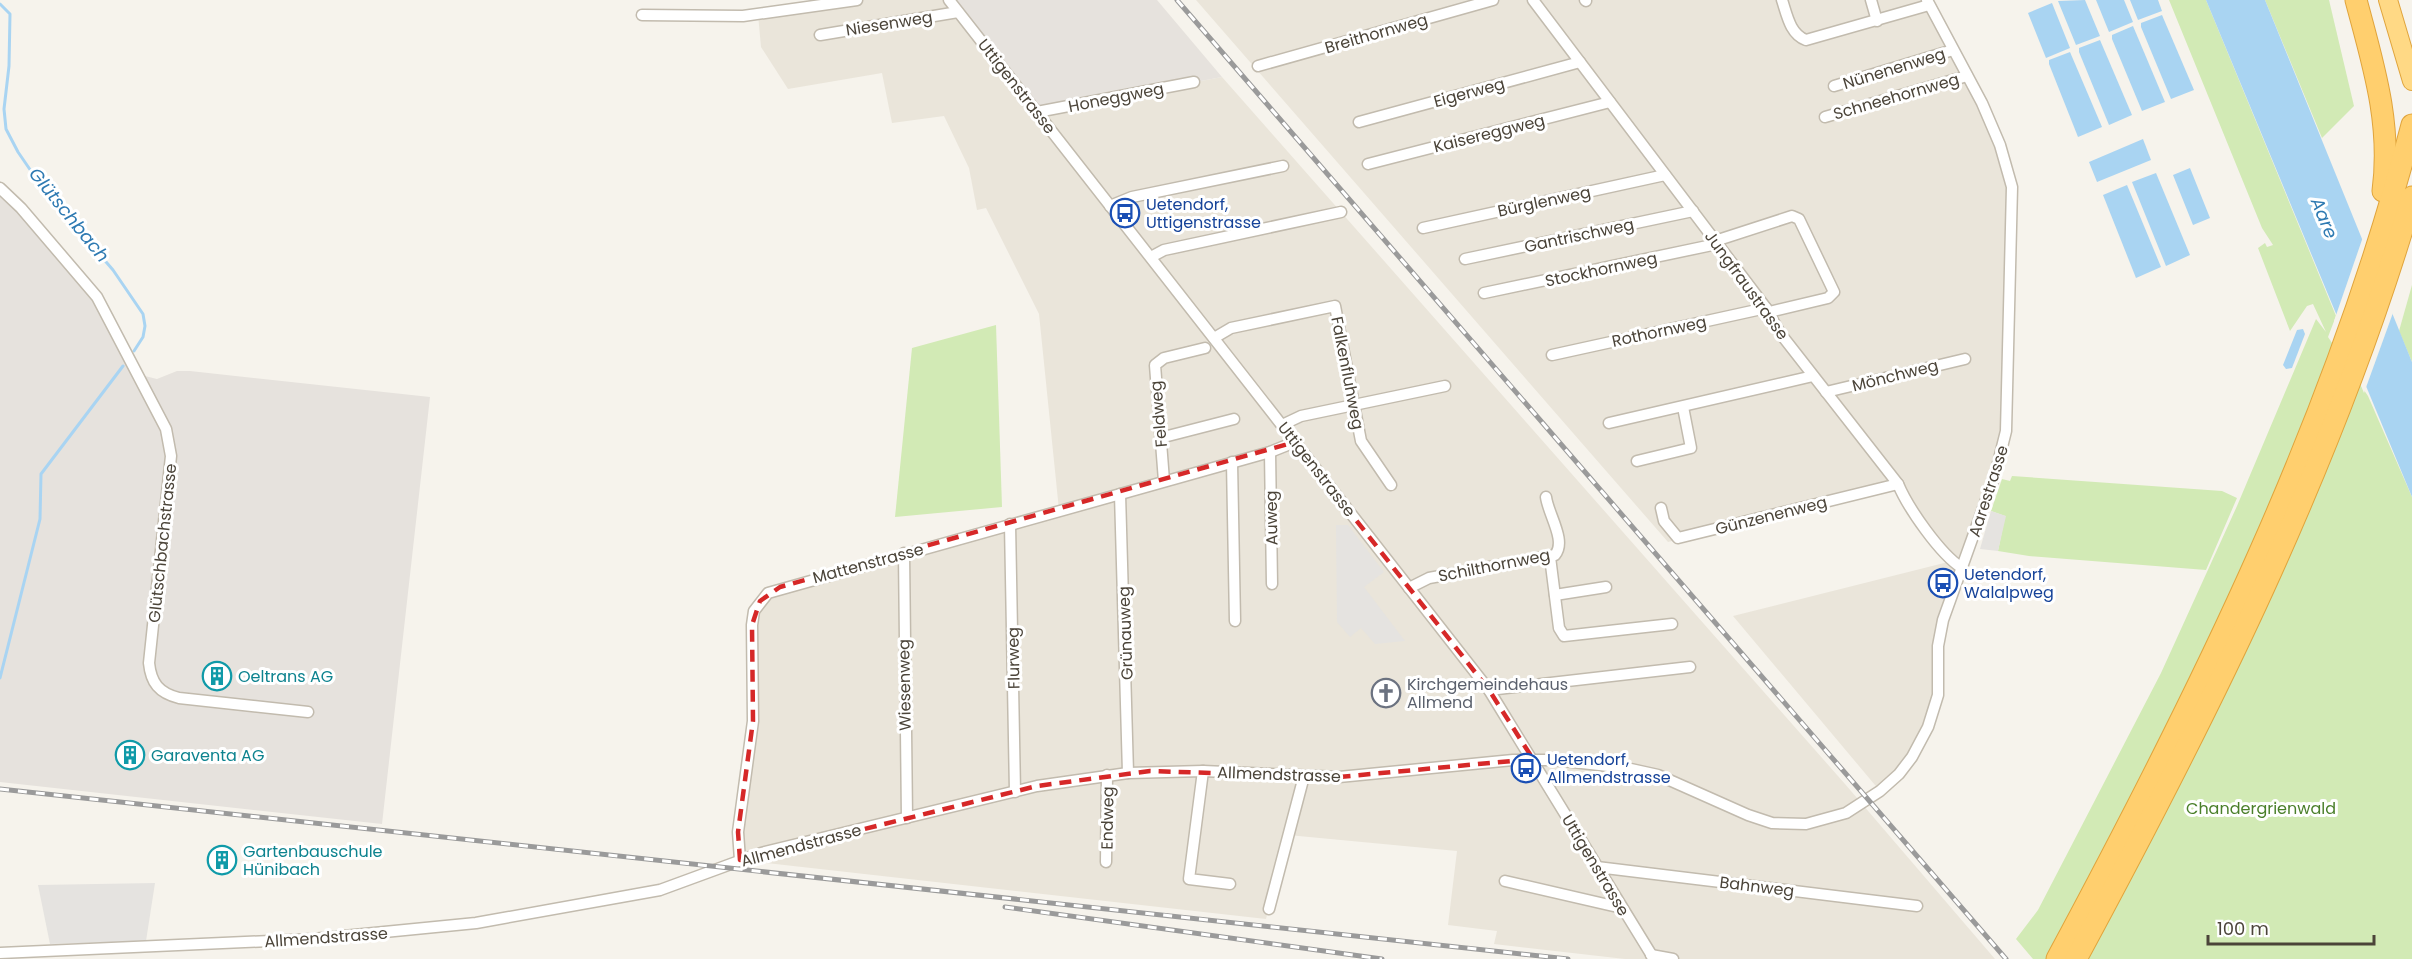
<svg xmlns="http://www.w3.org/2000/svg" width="2412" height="959" font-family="Poppins,sans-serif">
	<rect width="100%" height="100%" fill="#f6f3ec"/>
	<g fill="#eae5da">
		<path d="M857 0H949L1037 112 1222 77 1845 784 1995 959H1673L1651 955 1647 959H1625L1494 944 1497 931 1448 925 1457 851 1288 835 1266 919 740 860 751 742 752 625 760 601 1059 510 1039 314 986 208 977 210 969 168 944 116 892 123 882 73 788 89 761 47 758 14Z"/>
		<path d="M1196 0H1927L1982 103 2008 169 2007 417 1938 659 1928 727 1880 791 1733 616 1952 561 1898 484 1668 542Z"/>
	</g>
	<g fill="#e6e2dd">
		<path d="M949 0H1157L1222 77 1037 112Z"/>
		<path d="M0 181 20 198 90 279 113 314 137 366 145 376 157 379 177 371H190L430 397 382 824 0 782Z"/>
	</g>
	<g fill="#d2eab5">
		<path d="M2169 0H2206L2336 316 2328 337 2368 396 2412 497V959H2033L2016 939 2038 910 2161 673 2237 506 2316 319 2326 332 2313 304 2307 306 2290 331 2258 248 2265 243 2267 247 2273 245 2262 228Z"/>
		<path d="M2265 0H2329L2354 106 2322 138Z"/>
		<path d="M2412 285V362L2399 331Z"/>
		<path d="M996 325 1002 507 895 517 912 348Z"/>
		<path d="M2012 476 2222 491 2237 498 2206 570 2029 556 1998 551 2005 516 1991 511 2002 479 2010 481Z"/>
	</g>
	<g fill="#e5e3e0">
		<path d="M1991 511 2006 516 1998 551 1980 549Z"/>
		<path d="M1336 525H1348L1384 572 1364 587 1405 641 1375 644 1361 628 1350 637 1337 622Z"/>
		<path d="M155 883 146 941 50 944 38 885Z"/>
	</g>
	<g fill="#a9d4f2">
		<path d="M2085 0 2100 36 2076 45 2058 1Z"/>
		<path d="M2096 0H2124L2133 22 2109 32Z"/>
		<path d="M2130 0H2158L2162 11 2138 20Z"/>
		<path d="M2206 0H2265L2412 362V497Z"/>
		<path d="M2052 3 2070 48 2046 58 2028 13Z"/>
		<path d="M2162 15 2194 90 2171 99 2141 27V23Z"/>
		<path d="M2133 26 2165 102 2142 111 2112 39V35Z"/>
		<path d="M2100 40 2132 115 2109 125 2079 52V48Z"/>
		<path d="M2070 52 2102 127 2078 137 2049 64V60Z"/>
		<path d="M2143 139 2151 160 2097 182 2089 162Z"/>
		<path d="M2190 168 2210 218 2193 225 2173 175Z"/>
		<path d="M2156 173 2190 255 2166 266 2132 182Z"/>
		<path d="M2127 185 2161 267 2136 278 2103 195Z"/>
		<path d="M2303 329 2305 334 2292 368 2286 369 2283 365 2297 330Z"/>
	</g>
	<path fill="#f6f3ec" d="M2364 234 2394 310 2364 393 2334 321Z"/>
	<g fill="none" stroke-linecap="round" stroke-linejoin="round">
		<g stroke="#a9d4f2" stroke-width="3">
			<path d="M0 4 10 14 9 66 4 109 6 129 18 152 44 190 113 270 143 314 145 326 143 337 134 351"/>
			<path d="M0 678 40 519 41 474 123 366"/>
		</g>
		<g stroke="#c2bbae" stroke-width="13">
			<g id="minor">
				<path d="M949 0 1489 690 1654 959"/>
				<path d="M1533 0 1766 308 1780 333 1898 484C1908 508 1940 554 1962 568"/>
				<path d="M1585 0 1586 1"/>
				<path d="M1782 0C1787 15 1790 34 1806 40L1929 5"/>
				<path d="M1871 0 1877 21"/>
				<path d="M642 15 743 16 857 0"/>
				<path d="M820 35 958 12"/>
				<path d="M1258 66 1493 0"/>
				<path d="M1834 86 1953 50"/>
				<path d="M1037 112 1194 82"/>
				<path d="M1825 117 1967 76"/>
				<path d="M1359 122 1580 62"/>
				<path d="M1368 164 1610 102"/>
				<path d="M0 188 21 208 97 297 166 429 171 456 149 663C151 683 159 693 179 698L308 712"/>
				<path d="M1110 206 1132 197 1283 166"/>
				<path d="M1423 228 1665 175"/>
				<path d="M1715 241 1792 216 1799 219 1834 292 1828 298 1769 312"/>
				<path d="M1151 257 1164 250 1341 212"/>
				<path d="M1465 259 1693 211"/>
				<path d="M1484 293 1717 244"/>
				<path d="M1214 338 1231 328 1335 306 1361 441 1391 485"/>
				<path d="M1552 355 1766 308"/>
				<path d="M1826 392 1965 359"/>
				<path d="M1609 423 1813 376"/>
				<path d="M1282 425 1301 416 1445 386"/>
				<path d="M1160 438 1234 419"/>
				<path d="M1270 452 1272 584"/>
				<path d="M1637 461 1691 448 1683 407"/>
				<path d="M1232 462 1235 621"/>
				<path d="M1164 481 1155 365 1164 358 1205 348"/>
				<path d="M1120 494 1128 773"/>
				<path d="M1661 508 1664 521 1678 538 1898 484"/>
				<path d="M1010 524 1015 792"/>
				<path d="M904 553 907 818"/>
				<path d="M1550 557 1559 628 1564 636 1672 624"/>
				<path d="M1409 588 1429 578 1555 555C1567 541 1548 514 1546 497"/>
				<path d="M1555 595 1606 587"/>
				<path d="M1489 690 1690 667"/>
				<path d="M1203 771 1189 879 1230 884"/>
				<path d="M740 860 738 832 753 721 752 625 754 611 768 593 1270 452 1295 442"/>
				<path d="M1106 862 1107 775"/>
				<path d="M1597 867 1917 906"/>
				<path d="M1505 881 1622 908"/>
				<path d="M1269 909 1304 776"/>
				<path d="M0 953 313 939 476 923 660 890 761 853 1037 786 1128 773 1203 771 1339 777 1513 760H1555L1626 768 1658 775 1748 815 1772 823 1806 824 1846 813 1880 791 1899 774 1912 757 1928 727 1938 695V646L1943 620 1995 475 2006 431 2012 187 2000 145 1982 103 1927 0"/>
				<path d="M1651 955 1673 959"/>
			</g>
		</g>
		<g stroke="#e0a43c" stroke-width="20">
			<path id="trunk" d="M2388 0 2412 81"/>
		</g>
		<g stroke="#e0a43c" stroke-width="23">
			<g id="motorway">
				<path d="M2356 0C2373 64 2392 123 2383 191"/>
				<path d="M2057 959C2200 693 2336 419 2412 125"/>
				<path d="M2076 959C2208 715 2334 464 2412 197"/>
			</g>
		</g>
		<use href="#minor" stroke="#fff" stroke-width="10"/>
		<use href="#trunk" stroke="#ffd985" stroke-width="18"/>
		<use href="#motorway" stroke="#ffcf6e" stroke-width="21"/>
		<g stroke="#9a9a9a" stroke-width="5">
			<g id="rail">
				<path d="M1177 0 2006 959"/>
				<path d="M0 789 1568 959"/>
				<path d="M1005 907 1382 959"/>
			</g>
		</g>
		<use href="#rail" stroke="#fff" stroke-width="3" stroke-dasharray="9" stroke-linecap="butt"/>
	</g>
	<path fill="none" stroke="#d62828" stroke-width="4.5" stroke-dasharray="12 8" stroke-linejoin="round" d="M1295 442 1489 690 1533 759 1339 777 1150 771 1037 786 740 860 738 832 753 721 752 625 760 601 780 587Z"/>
	<defs>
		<g id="bus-ring" transform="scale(1.5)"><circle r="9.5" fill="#fff" stroke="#1a4fb4" stroke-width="1.5"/><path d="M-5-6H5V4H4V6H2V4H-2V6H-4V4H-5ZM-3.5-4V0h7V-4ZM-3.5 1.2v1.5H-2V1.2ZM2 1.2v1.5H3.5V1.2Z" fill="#1a4fb4"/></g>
		<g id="building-ring" transform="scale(1.5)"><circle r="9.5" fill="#fff" stroke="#0f9aa8" stroke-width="1.5"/><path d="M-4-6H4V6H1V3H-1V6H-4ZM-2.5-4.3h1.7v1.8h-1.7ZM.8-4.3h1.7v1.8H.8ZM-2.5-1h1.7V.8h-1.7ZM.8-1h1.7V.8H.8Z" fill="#0f9aa8"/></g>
		<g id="church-ring" transform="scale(1.5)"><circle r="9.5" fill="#fff" stroke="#6b7280" stroke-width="1.5"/><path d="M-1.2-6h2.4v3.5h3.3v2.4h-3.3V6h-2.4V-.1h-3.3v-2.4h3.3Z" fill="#6b7280"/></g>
	</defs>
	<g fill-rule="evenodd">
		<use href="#bus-ring" x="1125" y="213"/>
		<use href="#bus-ring" x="1943" y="583"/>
		<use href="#building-ring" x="217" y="676"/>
		<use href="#church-ring" x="1386" y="693"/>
		<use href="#building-ring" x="130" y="755"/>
		<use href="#bus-ring" x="1526" y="768"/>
		<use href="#building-ring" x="222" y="860"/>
	</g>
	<g text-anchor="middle" stroke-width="6" stroke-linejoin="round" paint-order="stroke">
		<g font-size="16" fill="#4b4439" stroke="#fff">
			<text transform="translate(889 23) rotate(-9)" y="6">Niesenweg</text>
			<text transform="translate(1376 33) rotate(-16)" y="6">Breithornweg</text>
			<text transform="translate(1894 68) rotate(-17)" y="6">Nünenenweg</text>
			<text transform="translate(1017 86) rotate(52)" y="6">Uttigenstrasse</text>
			<text transform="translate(1469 92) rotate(-15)" y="6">Eigerweg</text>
			<text transform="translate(1896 96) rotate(-16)" y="6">Schneehornweg</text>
			<text transform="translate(1116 97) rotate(-11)" y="6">Honeggweg</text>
			<text transform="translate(1489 133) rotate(-14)" y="6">Kaisereggweg</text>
			<text transform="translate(1544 201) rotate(-12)" y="6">Bürglenweg</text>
			<text transform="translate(1579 235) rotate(-12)" y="6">Gantrischweg</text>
			<text transform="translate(1601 269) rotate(-12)" y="6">Stockhornweg</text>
			<text transform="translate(1747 285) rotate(54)" y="6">Jungfraustrasse</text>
			<text transform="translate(1659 331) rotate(-12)" y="6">Rothornweg</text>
			<text transform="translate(1348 373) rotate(79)" y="6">Falkenfluhweg</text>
			<text transform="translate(1895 375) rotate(-14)" y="6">Mönchweg</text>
			<text transform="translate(1158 414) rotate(-95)" y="6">Feldweg</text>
			<text transform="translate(1317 469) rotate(52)" y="6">Uttigenstrasse</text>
			<text transform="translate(1988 491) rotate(-72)" y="6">Aarestrasse</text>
			<text transform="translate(1771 515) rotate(-14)" y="6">Günzenenweg</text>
			<text transform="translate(1271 518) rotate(-91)" y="6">Auweg</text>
			<text transform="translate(162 543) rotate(-84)" y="6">Glütschbachstrasse</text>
			<text transform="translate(868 563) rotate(-15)" y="6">Mattenstrasse</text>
			<text transform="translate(1494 565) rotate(-11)" y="6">Schilthornweg</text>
			<text transform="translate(1125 633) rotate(-92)" y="6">Grünauweg</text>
			<text transform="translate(1013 658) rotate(-91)" y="6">Flurweg</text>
			<text transform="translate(904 685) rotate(-91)" y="6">Wiesenweg</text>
			<text transform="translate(1279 774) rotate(2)" y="6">Allmendstrasse</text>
			<text transform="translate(1107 818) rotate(-89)" y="6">Endweg</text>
			<text transform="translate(801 845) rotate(-15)" y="6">Allmendstrasse</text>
			<text transform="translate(1596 865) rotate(59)" y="6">Uttigenstrasse</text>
			<text transform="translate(1757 886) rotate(7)" y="6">Bahnweg</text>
			<text transform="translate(326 937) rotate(-4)" y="6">Allmendstrasse</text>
		</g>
		<g font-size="16" fill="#164399" stroke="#fff" text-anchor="start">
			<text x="1146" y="210">Uetendorf,<tspan x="1146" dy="18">Uttigenstrasse</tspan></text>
			<text x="1964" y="580">Uetendorf,<tspan x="1964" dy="18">Walalpweg</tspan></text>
			<text x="1547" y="765">Uetendorf,<tspan x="1547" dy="18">Allmendstrasse</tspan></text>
		</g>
		<g font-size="16" fill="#0d838f" stroke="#fff" text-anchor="start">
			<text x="238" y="682">Oeltrans AG</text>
			<text x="151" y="761">Garaventa AG</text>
			<text x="243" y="857">Gartenbauschule<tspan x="243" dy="18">Hünibach</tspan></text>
		</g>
		<g font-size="16" fill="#5b616d" stroke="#fff" text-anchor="start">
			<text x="1407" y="690">Kirchgemeindehaus<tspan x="1407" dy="18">Allmend</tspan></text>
		</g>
		<g font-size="16" fill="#4a7f2a" stroke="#fff">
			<text x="2261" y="814">Chandergrienwald</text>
		</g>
		<g font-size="18" font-style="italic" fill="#2e7ab2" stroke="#fff">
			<text transform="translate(69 215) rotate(51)" y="6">Glütschbach</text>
			<text transform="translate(2324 218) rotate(68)" y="6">Aare</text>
		</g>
	</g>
	<path d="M2208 935v9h166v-9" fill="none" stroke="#4b4439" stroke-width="3"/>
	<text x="2217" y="935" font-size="18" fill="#4b4439" stroke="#ffffff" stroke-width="4.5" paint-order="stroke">100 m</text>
</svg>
